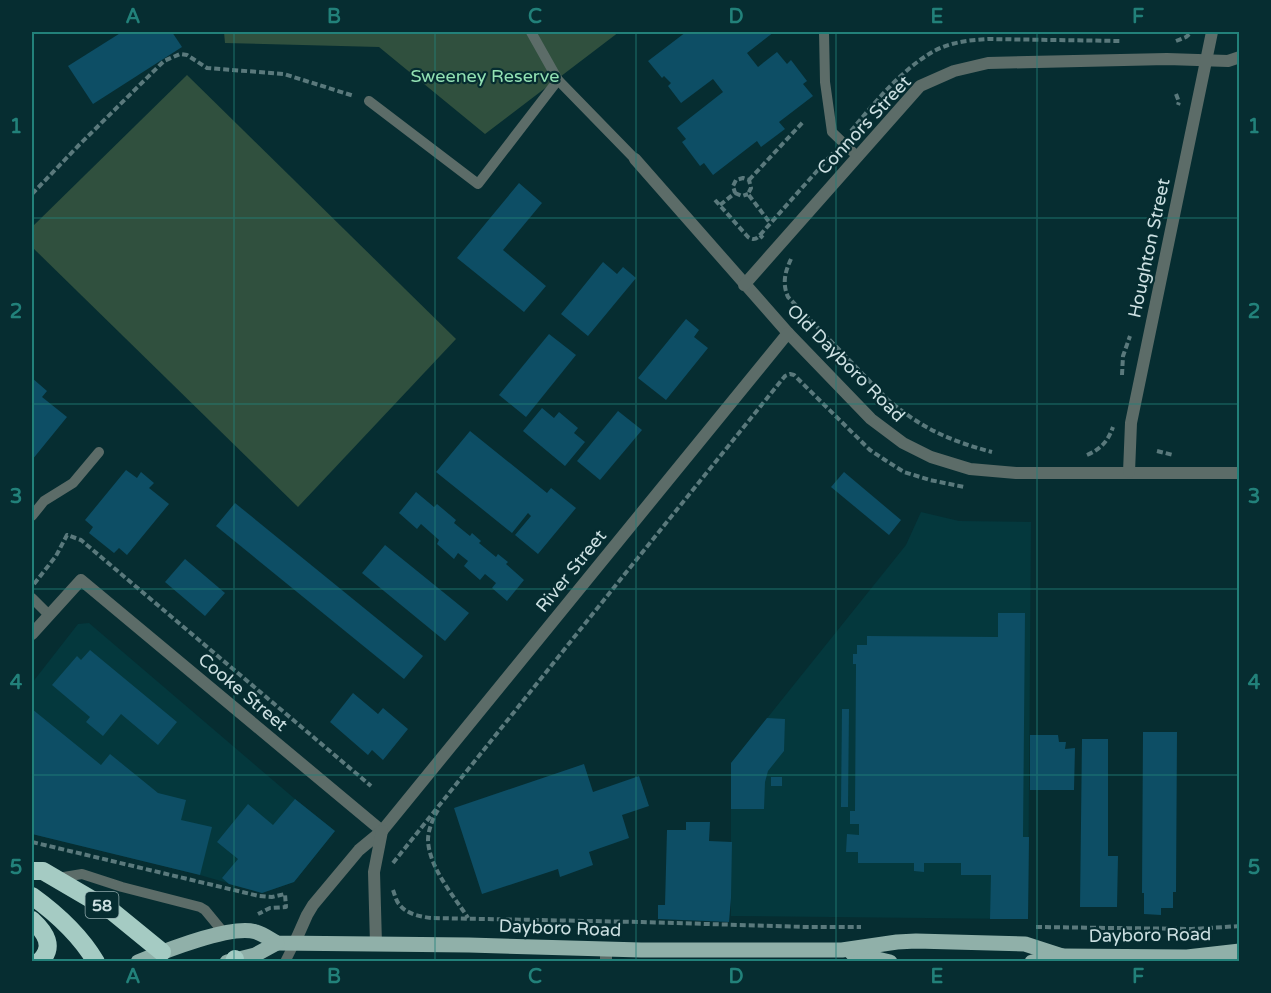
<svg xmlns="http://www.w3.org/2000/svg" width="1271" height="993" font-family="'Varela Round',sans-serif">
	<rect width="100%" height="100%" fill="#062d31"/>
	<g fill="#04383d">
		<path d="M921 512 959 521 1031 522 1028 919 731 916V763L906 545Z"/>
		<path d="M89 623 295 799 335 831 294 882 262 893 200 875 32 834V683L78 624Z"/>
	</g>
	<g fill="#30503e">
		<path d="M224 32H619L485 134 379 47 225 43Z"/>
		<path d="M187 75 456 339 298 507 32 247V227Z"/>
	</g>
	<g fill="#0d4e65">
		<path d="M122 32H172L182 47 93 104 68 66Z"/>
		<path d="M686 32H774L747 53 758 67 777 52 787 64 791 60 807 81 803 84 813 96 779 122 785 129 761 147 757 141 713 175 704 163 700 166 682 142 686 139 677 128 723 92 713 79 681 103 668 86 671 83 664 76 662 78 648 61Z"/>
		<path d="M519 183 542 203 503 250 546 286 524 312 457 258Z"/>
		<path d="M603 262 617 274 623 267 636 278 588 336 561 314Z"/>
		<path d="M686 319 699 330 694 337 708 348 666 400 638 378Z"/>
		<path d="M549 334 576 355 526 417 499 395Z"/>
		<path d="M32 378 47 391 42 397 67 417 32 460Z"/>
		<path d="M542 408 554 418 559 412 578 428 574 433 585 442 565 466 523 431Z"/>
		<path d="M618 411 642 430 600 480 577 461Z"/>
		<path d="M470 431 547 493 551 488 576 508 538 554 515 535 531 516 528 513 512 533 436 472Z"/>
		<path d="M126 470 137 478 141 472 154 483 149 488 169 504 127 555 119 548 114 553 89 533 93 527 85 520Z"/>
		<path d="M844 472 901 520 889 535 831 487Z"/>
		<path d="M416 492 434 507 437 504 456 520 454 523 470 536 472 533 481 541 479 543 496 557 498 554 508 562 506 564 524 580 507 601 492 588 496 583 485 574 480 580 464 566 468 561 458 553 454 559 437 544 439 540 421 524 417 529 399 513Z"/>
		<path d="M235 503 423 656 404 679 216 526Z"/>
		<path d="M385 545 469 613 445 641 362 573Z"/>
		<path d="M185 559 225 593 205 616 165 582Z"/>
		<path d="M998 613H1025L1023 837H1029L1028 919H990L991 875H961V863H924V872L914 871V863H858V852H846L847 834 859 835V824H850V811H855L856 664H853V654H857V645H867V636L998 637Z"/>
		<path d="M90 650 177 722 158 745 121 714 103 736 86 722 90 717 52 685 77 656 81 660Z"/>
		<path d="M353 693 378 714 383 708 408 729 383 760 372 750 368 755 330 722Z"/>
		<path d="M32 709 101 765 110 754 158 793 186 800 181 820 212 827 200 875 32 834Z"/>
		<path d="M842 709H849L848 807H841Z"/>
		<path d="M767 718 785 719 784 751 768 771 765 782 764 809H731V763Z"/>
		<path d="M1143 732H1177L1176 892H1173V908H1161V915L1144 914V893H1142Z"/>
		<path d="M1030 735H1058L1059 742H1066L1065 749 1075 748 1074 790H1030Z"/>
		<path d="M1082 739H1108V856H1118L1117 907H1080Z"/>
		<path d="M584 764 593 792 639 776 649 806 622 815 629 838 589 852 593 865 560 877 558 869 482 894 454 808Z"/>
		<rect x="771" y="777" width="11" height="9"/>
		<path d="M295 799 335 831 294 882 262 893 229 884 222 878 238 859 217 842 248 804 273 825Z"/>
		<path d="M686 822H710L709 841 732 842 731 898 729 922 658 919V905H665L667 830H686Z"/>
	</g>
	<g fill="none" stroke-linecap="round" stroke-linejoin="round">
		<g stroke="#5a797c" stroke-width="4" stroke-dasharray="6 3" stroke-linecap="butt">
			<path d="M1176 41 1186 37 1192 32"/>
			<path d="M1176 94 1179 102 1178 105"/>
			<path d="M851 131C875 102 901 70 934 51 951 42 970 40 988 39L1121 41"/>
			<path d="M749 180 803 122"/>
			<path d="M735 193 742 196 748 194"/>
			<path d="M32 194 79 145 164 61 180 54 187 55 207 68 284 74 354 96"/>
			<path d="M715 200 748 237C753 240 756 240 760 235L763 238"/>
			<path d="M720 205 735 193 733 186 736 180 743 178 749 180 751 188 748 194 770 223"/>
			<path d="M760 235 833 153"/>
			<path d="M791 259C785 272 782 283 788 297L887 399C921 428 950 441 992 452"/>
			<path d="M1122 375 1123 356 1130 336"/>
			<path d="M1157 451 1173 455"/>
			<path d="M1087 455C1101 449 1108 441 1113 427"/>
			<path d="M34 584 56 556 67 535 81 540 371 786"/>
			<path d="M438 810C433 818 428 830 428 840 429 868 454 896 468 918"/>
			<path d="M32 842 259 896 272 897 285 894 286 907 270 908 258 914"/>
			<path d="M393 863 624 575 785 376 790 374 794 375 870 450 885 460 904 472 930 480 964 487"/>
			<path d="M393 890C395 895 396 901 399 904 406 914 421 917 432 918L642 922 806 927H861"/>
			<path d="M1036 927 1192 929 1240 926"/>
		</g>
		<g stroke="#5c6c68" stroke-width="10">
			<path d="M531 32 558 80 635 159"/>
			<path d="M824 32 825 82 832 132 858 157"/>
			<path d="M369 101 478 184 558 80"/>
			<path d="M32 516 44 501 73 483 99 452"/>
			<path d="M32 598 49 615"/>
			<path d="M58 878 82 874 122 887 200 907 205 910 224 933"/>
			<path d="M285 962 295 942"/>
		</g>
		<g stroke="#5c6c68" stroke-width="12">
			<path d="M635 159 788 333 871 419 903 443 931 457 970 469 1016 473H1240"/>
			<path d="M744 285 920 86 954 71 988 63 1167 59 1228 61 1240 57"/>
			<path d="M1129 472 1131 423 1212 32"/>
			<path d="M32 634 81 580 382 831"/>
			<path d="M295 942 307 915 313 905 359 850 382 831 788 333"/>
			<path d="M376 944 374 872 382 831"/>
			<path d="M606 949V962"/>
		</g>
		<g stroke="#90b0a9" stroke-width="15">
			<path d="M852 953 890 962"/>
			<path d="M138 962C162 952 232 924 256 932 263 934 270 939 277 943L469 945 641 950H842L897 942 916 941 1025 944 1062 956"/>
			<path d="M227 962 255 955 277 943"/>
			<path d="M1032 962 1062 956 1187 957 1240 951"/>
		</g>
		<g stroke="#a5cbc3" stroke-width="18">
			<path d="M32 871H43L113 912 162 952"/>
			<path d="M32 896C57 914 80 935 96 962"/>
			<path d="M32 920C45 932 56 947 39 962"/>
			<path d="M234 962 235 959"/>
		</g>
	</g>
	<path fill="none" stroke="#22817a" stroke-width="1.5" stroke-opacity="0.55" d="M234 32V962M435 32V962M636 32V962M836 32V962M1037 32V962M32 218H1240M32 404H1240M32 589H1240M32 775H1240"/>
	<g text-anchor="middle" stroke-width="4.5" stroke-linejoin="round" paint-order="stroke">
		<rect fill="#062d31" stroke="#91aaad" stroke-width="1.5" x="85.5" y="892" width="33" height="26" rx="4.5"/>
		<g font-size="16" font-weight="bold" fill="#cce0e2">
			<text x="102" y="911">58</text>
		</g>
		<g font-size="18" fill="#93e2b4" stroke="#062d31">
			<text x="485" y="82">Sweeney Reserve</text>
		</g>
		<g font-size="18" fill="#cce0e2" stroke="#062d31">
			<text transform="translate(864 125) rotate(-47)" y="6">Connors Street</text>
			<text transform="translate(1149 248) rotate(-78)" y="6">Houghton Street</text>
			<text transform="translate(846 363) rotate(45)" y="6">Old Dayboro Road</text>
			<text transform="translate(571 571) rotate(-51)" y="6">River Street</text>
			<text transform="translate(243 692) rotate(40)" y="6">Cooke Street</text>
			<text transform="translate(560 928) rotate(2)" y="6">Dayboro Road</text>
			<text transform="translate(1150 935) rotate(-1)" y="6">Dayboro Road</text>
		</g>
	</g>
	<rect width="1271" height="993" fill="none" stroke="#062d31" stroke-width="66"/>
	<rect x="33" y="33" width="1205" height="927" fill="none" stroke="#22817a" stroke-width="2"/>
	<g font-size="20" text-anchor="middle" font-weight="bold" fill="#22817a">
		<text x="133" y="23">A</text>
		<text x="334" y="23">B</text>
		<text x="535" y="23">C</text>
		<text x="736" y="23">D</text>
		<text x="937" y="23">E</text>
		<text x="1138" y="23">F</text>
		<text x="16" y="133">1</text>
		<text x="1254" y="133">1</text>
		<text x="16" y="318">2</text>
		<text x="1254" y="318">2</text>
		<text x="16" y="503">3</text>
		<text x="1254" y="503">3</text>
		<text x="16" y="689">4</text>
		<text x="1254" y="689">4</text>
		<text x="16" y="874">5</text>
		<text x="1254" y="874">5</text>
		<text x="133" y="983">A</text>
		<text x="334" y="983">B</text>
		<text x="535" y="983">C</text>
		<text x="736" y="983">D</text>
		<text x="937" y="983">E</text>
		<text x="1138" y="983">F</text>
	</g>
</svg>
